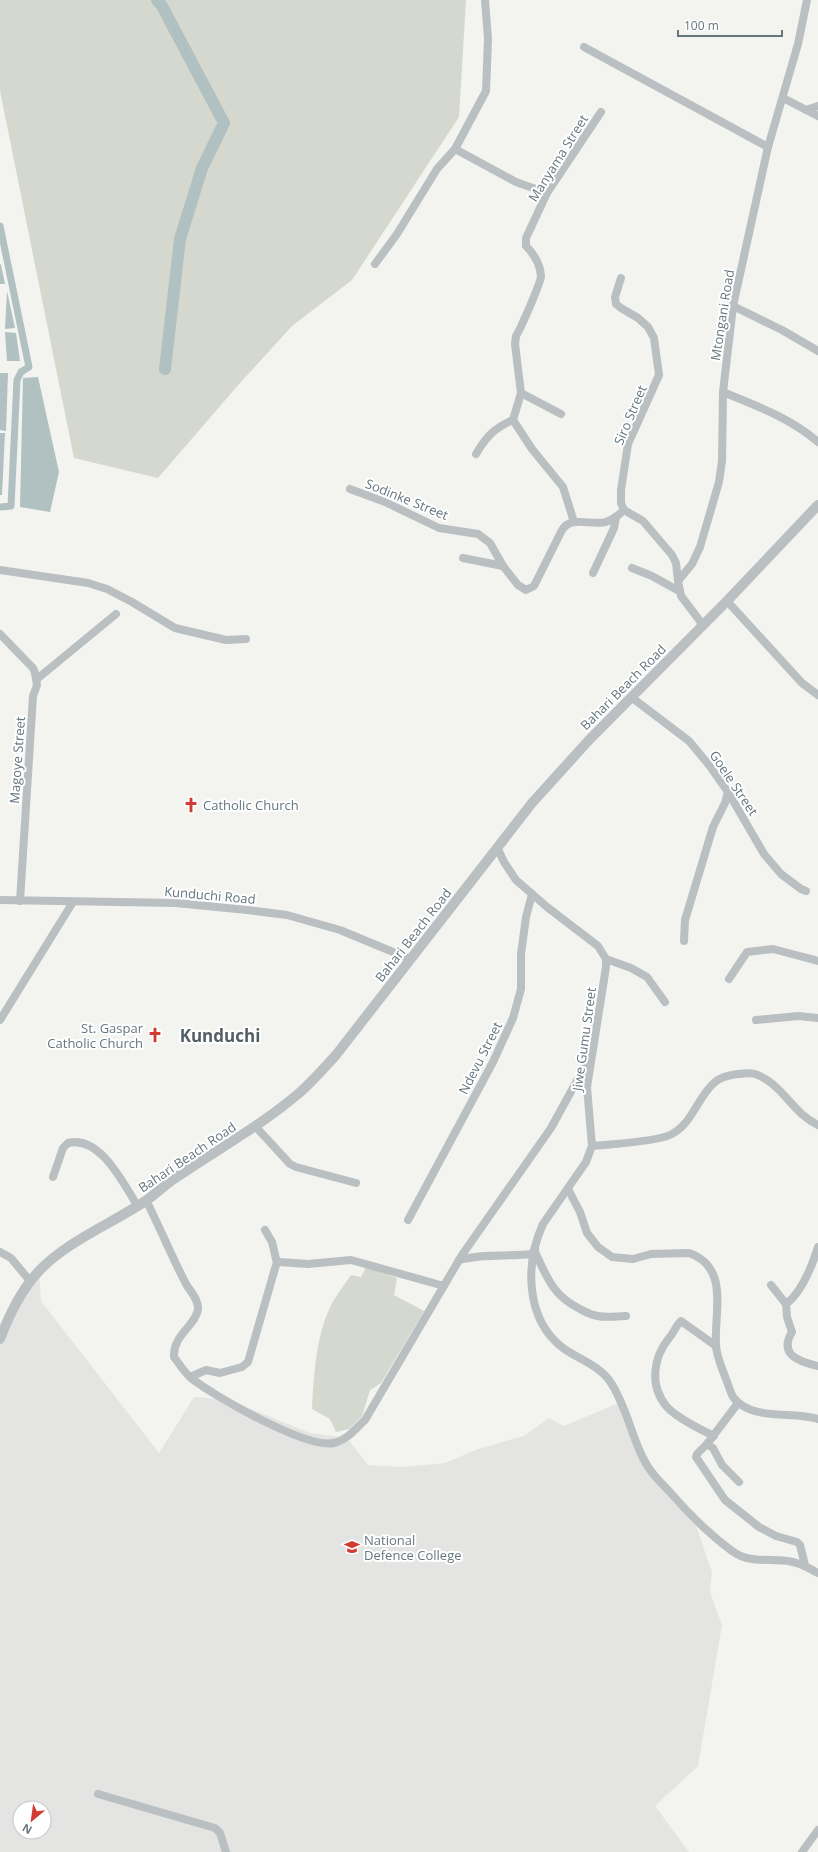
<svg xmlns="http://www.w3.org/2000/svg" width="818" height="1852" font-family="'Open Sans',sans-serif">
	<rect width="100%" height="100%" fill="#f3f3f0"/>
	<path fill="#e4e4e3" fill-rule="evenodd" d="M39 1271 41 1301 159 1453 194 1397 229 1400 310 1433 347 1438 368 1465 405 1467 445 1463 478 1449 524 1436 549 1418 564 1426 621 1402 653 1477 695 1523 712 1572 710 1592 722 1625 698 1766 655 1806 689 1852H0V1339ZM20 1808H44V1832H20Z"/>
	<g fill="#d4d8cf">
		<path d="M0 0H466L459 117 352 280 292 326 240 383 158 478 74 458 0 91Z"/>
		<path d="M366 1267 397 1278 394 1295 424 1311 381 1383 370 1390 362 1416 349 1429 336 1432 330 1419 312 1409C314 1373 316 1330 335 1298 340 1290 346 1283 351 1275L361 1277Z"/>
	</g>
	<g fill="#b1c0c1">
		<path d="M0 264 1 265 5 284H0Z"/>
		<path d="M7 291 15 328 5 329Z"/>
		<path d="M5 332 16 333 20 361H7Z"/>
		<path d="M0 373H8L6 431 0 430Z"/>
		<path d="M38 377 59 472 50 512 20 507 23 378Z"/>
		<path d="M0 433H5L2 495H0Z"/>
	</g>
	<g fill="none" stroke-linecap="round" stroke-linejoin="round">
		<path stroke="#b1c0c1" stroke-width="7" d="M0 226 29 367 21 372 17 380 11 506 0 507"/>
		<path stroke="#b1c0c1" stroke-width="12" d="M157 0 162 6 224 123 202 168 180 239 165 369"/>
		<g stroke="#babfc1" stroke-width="8">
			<path d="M584 47 768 147"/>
			<path d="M783 98 818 116"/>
			<path d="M806 110 818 106"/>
			<path d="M455 149 516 182 547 193"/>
			<path d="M375 264 397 234 437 169 455 149 486 91 488 39 485 0"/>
			<path d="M621 278 615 297 616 304 621 308 638 318 648 327 654 338 659 375 628 444 621 490V503L624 510 643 521 672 555 676 563 678 581"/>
			<path d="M733 306 782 330 818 351"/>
			<path d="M723 392C757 406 790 418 818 442"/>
			<path d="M521 393 561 414"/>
			<path d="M476 454C486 437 494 428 513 420"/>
			<path d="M350 489 385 502 439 528 478 534 490 543 503 566 518 585 526 590 534 586 562 530C571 515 592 526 606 522 614 519 619 515 624 510"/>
			<path d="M574 522 563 487 532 449 513 420 521 393 515 344 516 336C521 328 541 282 541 276 540 263 534 254 526 246V238L547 193 601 112"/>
			<path d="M463 558 503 566"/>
			<path d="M632 568 652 576 679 591"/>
			<path d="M0 570 88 583 107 589 132 602 175 628 226 640 246 639"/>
			<path d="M593 573 614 528 616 517"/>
			<path d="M727 601 802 683 818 695"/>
			<path d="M703 625 681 596 678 581 692 564 700 547 719 482 722 461 723 392 733 306 768 147 798 44 807 0"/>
			<path d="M0 634 33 668 35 673 37 685 33 696 20 901"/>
			<path d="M37 679 116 614"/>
			<path d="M631 697 689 741 709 765 728 792 764 854 781 874 801 889 806 891"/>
			<path d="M497 847 504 862 516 880 547 907 598 946 606 959V967L587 1087 592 1146 586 1162 543 1224C525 1263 525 1319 563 1348 578 1359 601 1366 611 1383 626 1406 631 1434 643 1458 649 1471 659 1481 669 1491 688 1513 709 1534 732 1551 751 1565 772 1557 793 1562 803 1564 810 1569 818 1573"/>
			<path d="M0 900 176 903 247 910 287 915 340 930 410 959"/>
			<path d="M684 941 685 920 713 827 725 803 728 792"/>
			<path d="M606 959 631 968 647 977 665 1002"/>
			<path d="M729 979 747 952 773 949 818 961"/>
			<path d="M0 1020 73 902"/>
			<path d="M756 1020 798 1016 818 1018"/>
			<path d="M255 1126 290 1164 296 1167 356 1183"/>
			<path d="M592 1146C611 1144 655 1142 670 1135 693 1124 697 1097 715 1082 721 1077 730 1075 737 1074 744 1074 749 1072 755 1074 782 1083 792 1113 818 1125"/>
			<path d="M53 1177 63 1148 68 1143C100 1135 123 1183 137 1205"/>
			<path d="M568 1189 580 1212 587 1233 598 1247 612 1257 633 1259 651 1254 689 1253C730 1267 714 1313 716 1344 716 1356 722 1368 726 1379 731 1392 731 1399 743 1406 765 1419 795 1412 818 1419"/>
			<path d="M146 1200C160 1228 172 1257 186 1284 190 1291 199 1300 198 1309 196 1326 173 1334 174 1357 179 1364 185 1373 191 1378 214 1396 306 1449 334 1443 347 1440 355 1429 365 1420L462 1255 551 1128 590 1057"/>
			<path d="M408 1220 493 1062 513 1018 521 989V954L526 917 532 894"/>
			<path d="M265 1230 272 1242 277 1263"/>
			<path d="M0 1252 11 1258 30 1281"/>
			<path d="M535 1252C547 1277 552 1294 578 1308 584 1311 590 1315 598 1316 607 1318 617 1316 626 1316"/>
			<path d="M459 1260C484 1253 507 1257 532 1254L535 1249"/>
			<path d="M771 1285 786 1304 787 1317 792 1332C778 1355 800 1362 818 1366"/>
			<path d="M786 1304C802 1292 812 1266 818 1247"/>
			<path d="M190 1377 206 1370 220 1373 242 1367 248 1362 276 1265 279 1262 308 1264 351 1260 444 1286"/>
			<path d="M738 1403 707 1444 713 1448 722 1465 739 1482"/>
			<path d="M714 1436C701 1430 676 1417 667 1407 649 1386 653 1358 669 1338 674 1333 676 1325 681 1321L716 1346"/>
			<path d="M707 1444 697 1454 696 1457 725 1500 759 1527 776 1536 797 1542 800 1545 805 1565"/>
			<path d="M98 1794 215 1828 220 1833 226 1852"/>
			<path d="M802 1852 818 1830"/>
		</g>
		<path stroke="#babfc1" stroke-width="10" d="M0 1339C9 1315 21 1290 39 1271 67 1241 113 1223 147 1200 155 1194 163 1187 171 1181 213 1152 259 1127 298 1094 312 1082 324 1068 336 1055L532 803 589 740 727 601 818 505"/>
	</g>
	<defs>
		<g id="church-bare" transform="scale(1.2)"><path d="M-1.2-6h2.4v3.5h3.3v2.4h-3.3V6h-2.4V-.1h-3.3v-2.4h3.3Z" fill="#d23b31" stroke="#fff" stroke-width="2.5" paint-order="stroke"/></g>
		<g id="school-bare" transform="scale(1.2)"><path d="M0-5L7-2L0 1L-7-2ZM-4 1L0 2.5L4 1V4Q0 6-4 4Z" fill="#d23b31" stroke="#fff" stroke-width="2.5" paint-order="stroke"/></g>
	</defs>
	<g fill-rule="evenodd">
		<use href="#church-bare" x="191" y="805"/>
		<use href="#church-bare" x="155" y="1035"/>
		<use href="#school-bare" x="352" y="1547"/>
	</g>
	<g text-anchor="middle" stroke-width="4" stroke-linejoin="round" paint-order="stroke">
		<g font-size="13" fill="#65777e" stroke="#fff">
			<text transform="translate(558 158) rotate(-58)" y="5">Manyama Street</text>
			<text transform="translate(722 315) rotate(-81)" y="5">Mtongani Road</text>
			<text transform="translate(630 415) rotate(-67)" y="5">Siro Street</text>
			<text transform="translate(407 499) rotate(22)" y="5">Sodinke Street</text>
			<text transform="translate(623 687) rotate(-45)" y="5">Bahari Beach Road</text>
			<text transform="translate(17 760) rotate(-86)" y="5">Magoye Street</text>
			<text transform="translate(734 783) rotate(56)" y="5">Goele Street</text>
			<text transform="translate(210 895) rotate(5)" y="5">Kunduchi Road</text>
			<text transform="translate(413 935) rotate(-52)" y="5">Bahari Beach Road</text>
			<text transform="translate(584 1039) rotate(-82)" y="5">Jiwe Gumu Street</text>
			<text transform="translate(480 1058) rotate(-63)" y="5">Ndevu Street</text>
			<text transform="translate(187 1157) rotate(-34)" y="5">Bahari Beach Road</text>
		</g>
		<g font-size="13" fill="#65777e" stroke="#fff" text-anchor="start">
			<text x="203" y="810">Catholic Church</text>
			<text x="143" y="1033" text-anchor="end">St. Gaspar<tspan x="143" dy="15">Catholic Church</tspan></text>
			<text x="364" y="1545">National<tspan x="364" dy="15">Defence College</tspan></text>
		</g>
		<g font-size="17" font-weight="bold" fill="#525f64" stroke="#fff">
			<text x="220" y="1042">Kunduchi</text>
		</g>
	</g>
	<g transform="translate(32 1820) rotate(209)"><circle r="19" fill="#ffffff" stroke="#c1c9cb"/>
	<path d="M0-3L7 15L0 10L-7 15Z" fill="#d23b31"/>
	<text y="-6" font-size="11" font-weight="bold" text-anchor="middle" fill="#65777e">N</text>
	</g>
	<path d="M678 30v6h104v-6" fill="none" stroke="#65777e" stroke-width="2"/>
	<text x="684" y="30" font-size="12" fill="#65777e" stroke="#ffffff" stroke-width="3" paint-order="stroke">100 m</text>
</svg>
